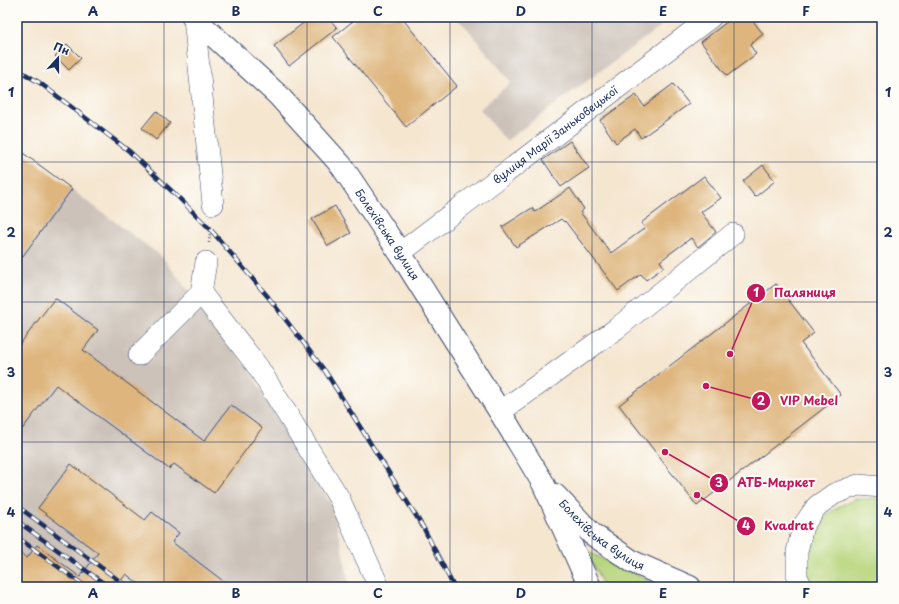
<svg xmlns="http://www.w3.org/2000/svg" width="899" height="604" font-family="'Playpen Sans',sans-serif">
	<rect width="100%" height="100%" fill="#fdfcf7"/>
	<filter id="ink" filterUnits="userSpaceOnUse"><feTurbulence type="fractalNoise" baseFrequency=".025" numOctaves="2"/><feDisplacementMap in="SourceGraphic" scale="8" xChannelSelector="R" yChannelSelector="G"/><feConvolveMatrix kernelMatrix="1 2 1 2 8 2 1 2 1" color-interpolation-filters="sRGB"/></filter>
	<filter id="wash" filterUnits="userSpaceOnUse"><feTurbulence type="fractalNoise" baseFrequency=".012" numOctaves="4" result="noise"/><feDisplacementMap in="SourceGraphic" scale="16" xChannelSelector="R" yChannelSelector="G"/><feGaussianBlur stdDeviation="0.9" result="paint"/><feColorMatrix in="noise" values="0 0 0 0 0 0 0 0 0 0 0 0 0 0 0 0 0 1.4 0 .05"/><feComposite in="paint" operator="in"/></filter>
	<g filter="url(#wash)">
		<rect width="100%" height="100%" fill="#f5e6d0"/>
		<g fill="#ccc2b9">
			<path d="M455 17H673L506 141 480 109 511 82 467 28Z"/>
			<path d="M17 149 162 257 248 368 333 507 350 587H17Z"/>
		</g>
		<g fill="#b8d67d" stroke="#6a826e">
			<path d="M873 498 882 499V587H810L806 570 807 552 813 534 823 518 838 507 855 499Z"/>
			<path d="M586 551 663 587H604Z"/>
		</g>
		<g id="blocks">
			<g fill="#deb57d">
				<path d="M311 17H328L337 28 289 66 274 46Z"/>
				<path d="M358 17H401L457 86 406 127 333 37Z"/>
				<path d="M733 17H750L763 34 750 45 756 54 727 76 701 42Z"/>
				<path d="M67 44 81 58 69 70 55 56Z"/>
				<path d="M673 84 689 104 641 138 635 129 616 143 600 120 636 95 644 106Z"/>
				<path d="M156 111 170 123 156 140 142 128Z"/>
				<path d="M570 141 589 168 561 187 543 160Z"/>
				<path d="M23 153 72 189 17 264V162Z"/>
				<path d="M763 165 775 181 755 197 743 181Z"/>
				<path d="M704 176 721 198 701 212 716 232 698 247 691 238 660 261 664 267 646 280 641 274 618 291 565 221 564 222 561 219 516 247 502 227 532 208 535 212 570 188 584 209 580 212 611 253 645 228 641 223Z"/>
				<path d="M335 206 351 233 328 246 312 219Z"/>
				<path d="M776 284 814 333 801 343 841 395 697 506 619 405Z"/>
				<path d="M55 298 98 330 83 350 204 441 231 405 262 428 214 493 174 464 169 469 56 385 17 436V348Z"/>
				<path d="M71 464 145 520 152 512 179 533 172 542 231 587H143L126 574 116 587H17V551L27 558 37 545 80 577 98 553 38 508Z"/>
			</g>
		</g>
	</g>
	<g filter="url(#ink)">
		<use href="#blocks" fill-opacity="0" stroke="#3c4a6f" stroke-width="1"/>
		<g fill="none" stroke-linecap="round" stroke-linejoin="round">
			<g stroke="#3c4a6f" stroke-width="22">
				<g id="minor">
					<path d="M194 18 213 204"/>
					<path id="s1" d="M400 253 711 17"/>
					<path d="M206 262 201 293 258 367 339 498 379 587"/>
					<path d="M139 355 201 293"/>
					<path d="M500 412 616 329 733 234"/>
					<path d="M802 587 797 577V552L803 526 817 506 834 494 858 485 882 487"/>
				</g>
			</g>
			<g stroke="#3c4a6f" stroke-width="24">
				<g id="major">
					<path id="s2" d="M193 17 278 95 341 165 400 253 500 412 543 483 590 587"/>
					<path id="s3" d="M555 495 592 534 633 562 690 587"/>
				</g>
			</g>
			<path stroke="#3c4a6f" stroke-width="2.5" stroke-dasharray="1 3" stroke-linecap="butt" d="M209 243 211 223"/>
			<use href="#minor" stroke="#fff" stroke-width="21"/>
			<use href="#major" stroke="#fff" stroke-width="22"/>
			<g stroke="#1b2f5e" stroke-width="4.5">
				<g id="rail">
					<path d="M17 69 40 83 129 151 176 195 211 230 269 298 325 371 423 527 454 587"/>
					<path d="M17 506 128 587"/>
					<path d="M17 521 109 587"/>
					<path d="M17 537 86 587"/>
				</g>
			</g>
			<use href="#rail" stroke="#fdfcf7" stroke-width="3" stroke-dasharray="9" stroke-linecap="butt"/>
		</g>
	</g>
	<path fill="none" stroke="#1b2f5e" stroke-width="1" stroke-opacity="0.55" d="M164 17V587M307 17V587M450 17V587M592 17V587M734 17V587M17 162H882M17 302H882M17 442H882"/>
	<g text-anchor="middle" stroke-width="4" stroke-linejoin="round" paint-order="stroke">
		<g font-size="11" fill="#1b2f5e" stroke="#fdfcf7">
			<text dy="4" stroke="none"><textPath href="#s1" startOffset="195">вулиця Марії Заньковецької</textPath></text>
			<text dy="4" stroke="none"><textPath href="#s2" startOffset="293">Болехівська вулиця</textPath></text>
			<text dy="4" stroke="none"><textPath href="#s3" startOffset="62">Болехівська вулиця</textPath></text>
		</g>
	</g>
	<path fill="none" stroke="#c2185b" stroke-width="1.5" d="M730 354L756 293M706 386L761 401M665 452L719 483M697 495L746 526"/>
	<g fill="#c2185b" stroke="#fdfcf7" stroke-width="1.5">
		<circle cx="730" cy="354" r="4"/>
		<circle cx="706" cy="386" r="4"/>
		<circle cx="665" cy="452" r="4"/>
		<circle cx="697" cy="495" r="4"/>
		<circle cx="756" cy="293" r="10"/>
		<circle cx="761" cy="401" r="10"/>
		<circle cx="719" cy="483" r="10"/>
		<circle cx="746" cy="526" r="10"/>
	</g>
	<g font-size="12" text-anchor="middle" font-weight="bold" fill="#fff">
		<text x="756" y="297">1</text>
		<text x="761" y="405">2</text>
		<text x="719" y="487">3</text>
		<text x="746" y="530">4</text>
	</g>
	<g font-size="12" text-anchor="middle" font-weight="bold" fill="#c2185b" stroke="#fdfcf7" stroke-width="4" stroke-linejoin="round" paint-order="stroke">
		<text x="805" y="297">Паляниця</text>
		<text x="809" y="405">VIP Mebel</text>
		<text x="776" y="487">АТБ-Маркет</text>
		<text x="789" y="530">Kvadrat</text>
	</g>
	<rect width="899" height="604" fill="none" stroke="#fdfcf7" stroke-width="44"/>
	<g transform="translate(58 58) rotate(21)" stroke="#fdfcf7" stroke-width="3" paint-order="stroke">
	<path d="M0-3L7 15L0 10L-7 15Z" fill="#1b2f5e"/>
	<text y="-6" font-size="11" font-weight="bold" text-anchor="middle" fill="#1b2f5e">Пн</text>
	</g>
	<rect x="22" y="22" width="855" height="560" fill="none" stroke="#1b2f5e" stroke-width="1.5"/>
	<g font-size="13" text-anchor="middle" font-weight="bold" fill="#1b2f5e">
		<text x="93" y="16">A</text>
		<text x="236" y="16">B</text>
		<text x="378" y="16">C</text>
		<text x="521" y="16">D</text>
		<text x="663" y="16">E</text>
		<text x="806" y="16">F</text>
		<text x="11" y="97">1</text>
		<text x="888" y="97">1</text>
		<text x="11" y="237">2</text>
		<text x="888" y="237">2</text>
		<text x="11" y="377">3</text>
		<text x="888" y="377">3</text>
		<text x="11" y="517">4</text>
		<text x="888" y="517">4</text>
		<text x="93" y="598">A</text>
		<text x="236" y="598">B</text>
		<text x="378" y="598">C</text>
		<text x="521" y="598">D</text>
		<text x="663" y="598">E</text>
		<text x="806" y="598">F</text>
	</g>
</svg>
